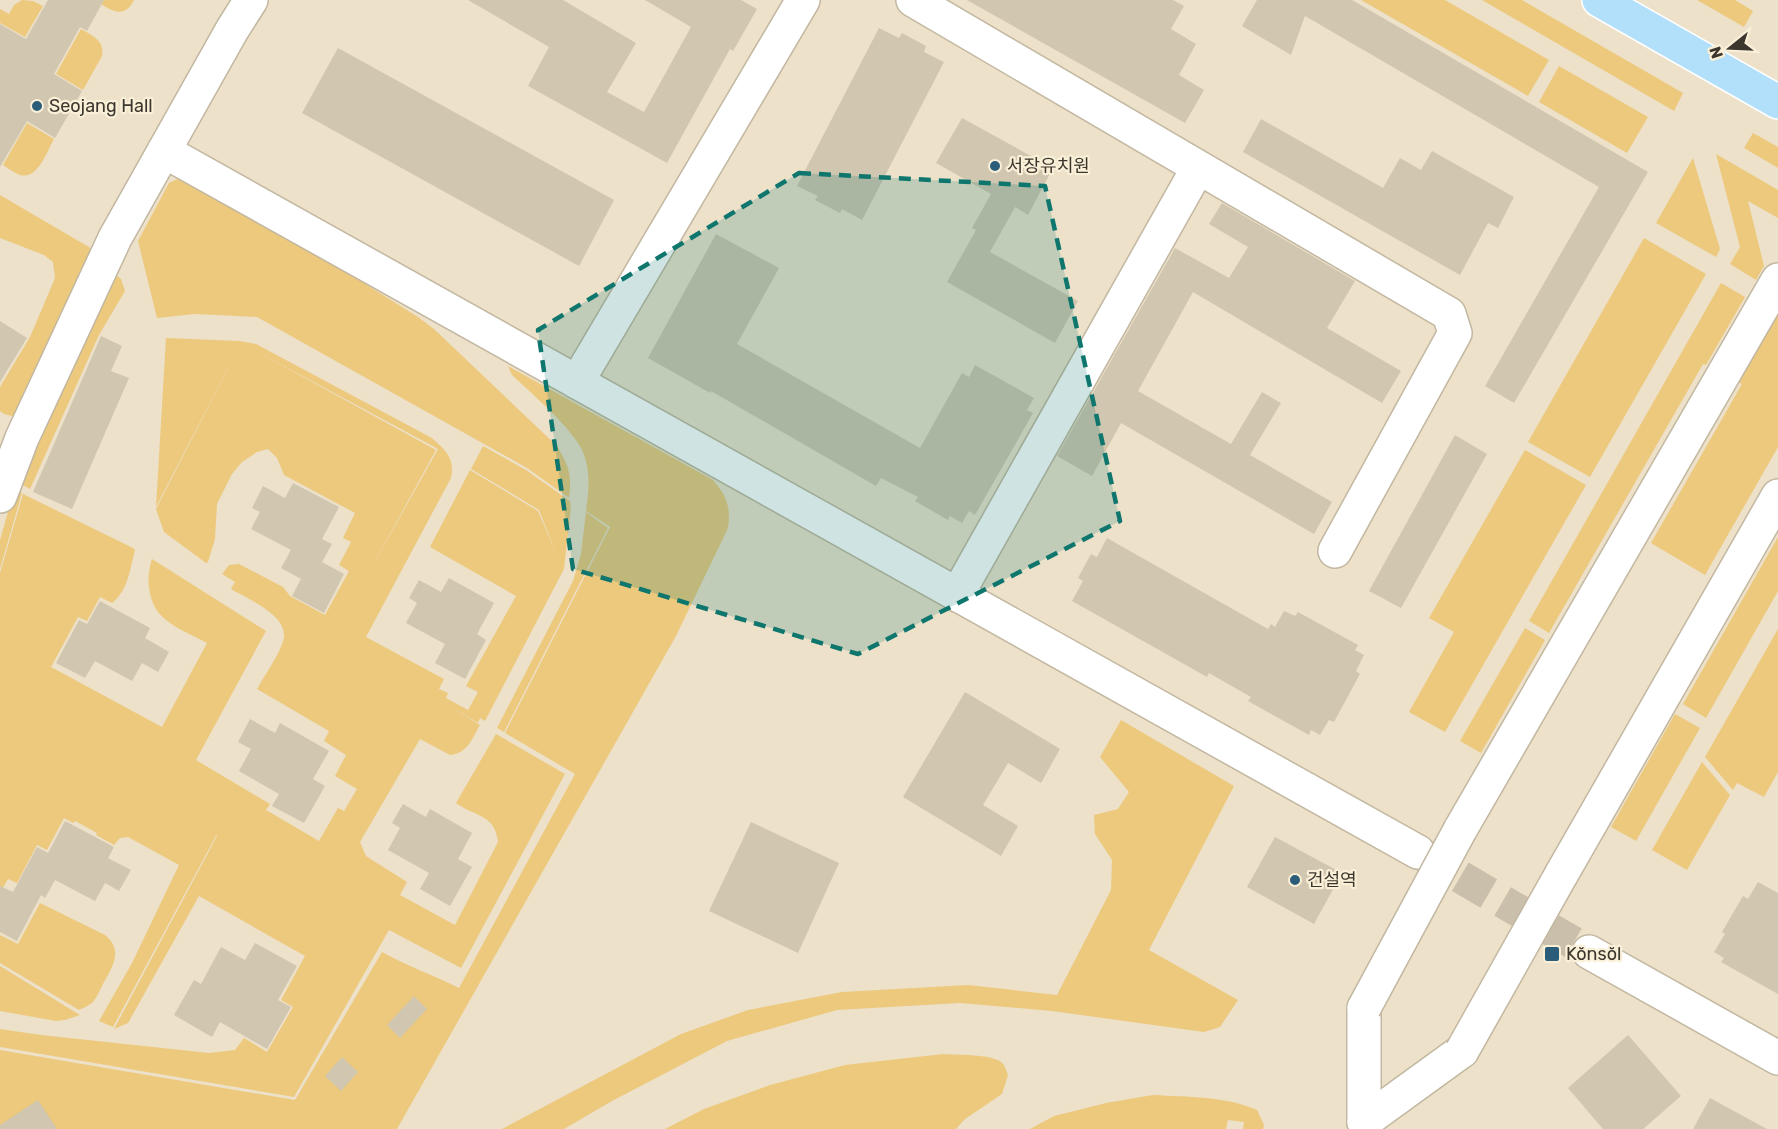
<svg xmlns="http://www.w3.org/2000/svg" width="1778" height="1129" font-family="Rubik,'Noto Sans KR',sans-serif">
	<rect width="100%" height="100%" fill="#ede1ca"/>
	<g fill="#ecc97d" fill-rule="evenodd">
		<path d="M22 0 33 1 43 6 25 37 0 23V9L9 14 14 5Z"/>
		<path d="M94 0H134C124 21 109 9 94 0Z"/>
		<path d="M1361 0H1445L1549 60 1528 96Z"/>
		<path d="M1482 0H1522L1683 93 1674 111Z"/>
		<path d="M1697 0H1735L1753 11 1744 27Z"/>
		<path d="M81 29C93 36 105 41 102 56L83 90 56 74Z"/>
		<path d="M1559 66 1648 117 1627 153 1539 102Z"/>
		<path d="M27 123 54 139C47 151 38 180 20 175 14 173 8 168 3 165Z"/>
		<path d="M1753 133 1778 147V168L1744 148Z"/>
		<path d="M1716 154 1778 190V218L1748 201 1764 266 1756 280 1730 264 1740 247Z"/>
		<path d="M1693 158 1720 249 1716 257 1656 223Z"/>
		<path d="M182 177 202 182 418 317 434 329 557 446C569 466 572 475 569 498L527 468 257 317 195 314 157 318 138 241 169 183Z"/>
		<path d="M0 195 94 250 19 418 4 414 0 411V387L30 337 55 278 53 262 44 255 0 238Z"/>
		<path d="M1644 238 1706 274 1590 477 1528 442Z"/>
		<path d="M116 275 121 279 125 291 99 335 30 489 19 483 79 340Z"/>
		<path d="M1721 283 1745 297 1706 365 1703 364 1549 633 1529 621Z"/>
		<path d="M1778 312V447L1705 575 1651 543 1742 384 1738 382Z"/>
		<path d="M166 338 240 341 256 344 432 438C446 451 455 458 451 478L366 637 444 679 439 689 448 693 446 698 468 710 478 692 466 686 516 596 430 547 470 470 538 511 556 553 539 510 471 469 483 446 526 470 570 501 571 507 564 569 485 721 480 718 478 723 446 704 480 725C472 739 468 753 450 755L420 739 360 842 366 856 407 882 400 895 455 925 498 842C495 814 475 817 456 803L496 734 565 774 461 968 389 930 294 1097 0 1047V1029L41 1035 209 1053 235 1050 244 1038 267 1052 293 1007 281 1000 305 956 199 896 128 1023 114 1029 217 836 215 835 216 836 113 1027 99 1021 132 963 179 865 128 837 120 838 114 845 96 835 97 833 75 821 73 823 64 818 47 850 37 845 17 883 8 879 0 893V573L23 494 133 548 135 550C130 569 128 591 112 603L100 597 87 621 78 617 51 667 162 727 207 643C194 636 177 629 166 620 148 606 145 579 152 559L266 631 196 760 270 804 266 810 319 841 338 808 344 811 357 789 335 776 346 755 324 741 329 731 257 689C265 674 276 660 282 644 294 617 249 600 231 589L235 582 222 574 229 565 239 564 283 587 290 596 325 615 349 571 339 565 351 542 343 538 355 513 284 475 277 458 268 449 257 452 242 462 232 474 217 504 215 539 208 562 206 563 164 532 156 509 241 343 156 507ZM254 350 438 449 369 572 436 450Z"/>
		<path d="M508 366 713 480C727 496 731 508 728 528L676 636 397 1129H0V1050L295 1100 382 952C407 966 433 975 459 988L575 774 505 733 610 527 586 511C589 491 591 469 582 450 571 427 532 394 512 375Z"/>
		<path d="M1525 450 1586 485 1445 732 1409 712 1454 632 1429 618Z"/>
		<path d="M17 490 22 493 0 569V540L9 508Z"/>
		<path d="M586 512 608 528 504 732 497 728 573 581 581 554Z"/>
		<path d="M1778 537V591L1706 718 1683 704Z"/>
		<path d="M1525 628 1545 640 1481 753 1460 741Z"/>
		<path d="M1778 629V772L1764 797 1737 783 1733 790 1705 757Z"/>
		<path d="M1675 714 1700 728 1636 841 1611 827Z"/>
		<path d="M1121 720 1234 786 1149 950 1238 1000 1220 1027 1204 1032 1052 1011 960 1003 837 1010 727 1041 612 1101 564 1129H502L681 1034 748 1010 842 992 968 985 1057 995 1111 890 1112 860 1095 834 1094 815 1118 809 1129 792 1100 757Z"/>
		<path d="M1702 762 1730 795 1687 870 1652 850Z"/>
		<path d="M40 903 105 935C125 951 111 969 102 986 99 992 96 999 92 1003 88 1006 83 1008 79 1010L0 963V935L18 944Z"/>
		<path d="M0 966 80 1015 65 1020 56 1021 0 1011Z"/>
		<path d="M943 1054C957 1055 991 1054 1001 1062 1005 1065 1006 1070 1008 1075L1002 1094 965 1119 956 1129H665L704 1109 770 1085 845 1065Z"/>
		<path d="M1153 1095C1188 1097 1225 1096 1257 1110L1264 1125 1263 1129H1243L1244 1122 1228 1120 1226 1129H1030L1054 1116 1106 1103Z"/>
	</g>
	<g fill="#d1c6af">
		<path d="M48 0H104L87 31 80 27 54 74 82 91 55 138 27 121 0 167V24L26 39Z"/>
		<path d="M468 0H563L636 43 607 92 644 112 691 27 645 0H741L757 9 733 51 730 49 667 163 528 86 549 47Z"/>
		<path d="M967 0H1173L1184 6 1171 29 1196 44 1179 75 1204 90 1185 123Z"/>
		<path d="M1257 0H1352L1648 172 1514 403 1485 386 1599 187 1305 16 1291 55 1242 26Z"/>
		<path d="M879 28 899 38 902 33 926 46 924 52 944 62 862 220 842 209 840 213 815 200 818 196 797 186Z"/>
		<path d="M338 48 614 200 579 266 302 113Z"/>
		<path d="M962 118 1053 168 1028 215 1015 207 990 252 1078 301 1055 343 947 282 976 230 972 228 991 194 936 163Z"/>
		<path d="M1261 119 1383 188 1400 158 1421 170 1432 151 1514 197 1498 228 1488 223 1460 275 1243 152Z"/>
		<path d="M1222 203 1355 281 1327 328 1401 371 1382 403 1193 292 1138 391 1231 444 1262 392 1281 403 1250 455 1332 502 1314 534 1121 423 1092 476 1057 456 1175 248 1229 278 1248 247 1209 224Z"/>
		<path d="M716 234 779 268 737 344 920 448 962 373 969 377 975 365 1034 398 1027 410 1033 413 975 515 969 511 962 523 950 516 948 520 915 501 918 497 881 478 876 486 711 391 710 393 648 358Z"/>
		<path d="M0 321 27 338 0 382Z"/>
		<path d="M101 336 122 346 111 371 129 378 72 509 33 492Z"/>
		<path d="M1455 435 1487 454 1401 608 1369 591Z"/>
		<path d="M293 483 339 507 322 539 332 544 322 562 344 574 324 613 292 596 301 579 281 568 291 550 251 529 260 512 252 508 263 486 285 498Z"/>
		<path d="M1107 538 1268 629 1271 624 1275 627 1284 611 1295 616 1298 612 1358 645 1355 650 1364 655 1356 671 1360 674 1334 722 1329 720 1320 735 1311 730 1309 735 1248 701 1251 697 1209 673 1207 677 1072 601 1083 581 1078 578 1091 554 1097 557Z"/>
		<path d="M449 578 494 603 477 634 486 640 465 679 435 663 445 644 406 623 417 603 409 598 419 580 441 592Z"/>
		<path d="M100 601 150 628 145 638 169 652 158 672 142 663 132 681 95 661 85 678 56 663 79 620 87 624Z"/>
		<path d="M965 692 1060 749 1041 783 1008 763 983 805 1018 826 1001 856 903 797Z"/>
		<path d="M250 719 275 733 280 723 329 751 313 779 325 786 304 823 272 806 279 794 239 771 251 749 238 742Z"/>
		<path d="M403 804 426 817 430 809 472 833 458 859 472 867 450 906 420 889 429 873 388 850 400 828 392 823Z"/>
		<path d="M65 821 114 847 108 858 131 870 119 891 105 883 95 901 55 880 45 898 41 895 17 941 0 932V886L13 892 37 847 48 853Z"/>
		<path d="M751 822 839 863 798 953 709 911Z"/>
		<path d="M1275 837 1342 873 1314 924 1247 887Z"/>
		<path d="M1758 882 1778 893V994L1721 962 1724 958 1714 952 1725 934 1722 932 1743 896 1748 899Z"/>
		<path d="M255 943 297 966 278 1000 291 1007 267 1049 220 1022 212 1037 174 1015 194 980 201 984 221 947 245 960Z"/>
		<path d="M414 996 427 1009 400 1038 387 1025Z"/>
		<path d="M1628 1035 1681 1096 1643 1129H1603L1568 1088Z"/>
		<path d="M342 1057 358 1072 341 1091 325 1076Z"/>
		<path d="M1710 1098 1767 1129H1693Z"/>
		<path d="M38 1100 57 1129H0V1125Z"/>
	</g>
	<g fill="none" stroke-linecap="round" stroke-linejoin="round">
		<path stroke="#cabfab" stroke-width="33" stroke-dasharray="33 16" stroke-linecap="butt" d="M1418 852 1589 952"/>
		<g stroke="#c2b7a0" stroke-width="36">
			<g id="minor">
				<path d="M913 0 1449 314 1455 333 1335 551"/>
				<path d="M164 151 1418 852"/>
				<path d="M577 382 803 0"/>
				<path d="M0 496 22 438 115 238 232 30 251 0"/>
				<path d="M957 595 1198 168"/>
				<path d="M1460 830 1778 280"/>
				<path d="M1561 875 1778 496"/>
				<path d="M1589 952 1778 1058"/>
				<path d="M1364 1008V1122"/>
				<path d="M1364 1122 1462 1051"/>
			</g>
		</g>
		<g stroke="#fff" stroke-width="36">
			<path id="major" d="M1599 0 1778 102"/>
		</g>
		<use href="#minor" stroke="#fff" stroke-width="33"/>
		<use href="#major" stroke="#b2dffa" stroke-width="33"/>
		<g stroke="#c2b7a0" stroke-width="36" stroke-linecap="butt">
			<g id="minor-bridge">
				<path d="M1364 1008 1460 830"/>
				<path d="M1462 1051 1561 875"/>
			</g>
		</g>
		<use href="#minor-bridge" stroke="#fff" stroke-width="33"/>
	</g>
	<path fill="#0f766e" fill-opacity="0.2" stroke="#0f766e" stroke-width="4.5" stroke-dasharray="12 8" stroke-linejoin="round" d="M799 173 1045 186 1120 521 858 654 573 569 538 330Z"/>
	<g fill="#2b5d7a" stroke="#faefd7" stroke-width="2">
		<circle cx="37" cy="106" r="6"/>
		<circle cx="995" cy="166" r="6"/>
		<circle cx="1295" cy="880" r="6"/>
		<rect x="1544" y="946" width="16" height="16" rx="3"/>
	</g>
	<g text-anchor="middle" stroke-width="4.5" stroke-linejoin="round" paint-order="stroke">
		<g font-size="18" fill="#3c372e" stroke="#faefd7" text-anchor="start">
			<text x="49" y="112">Seojang Hall</text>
			<text x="1007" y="172">서장유치원</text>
			<text x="1307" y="886">건설역</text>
			<text x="1566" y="960">Kŏnsŏl</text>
		</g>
	</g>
	<g transform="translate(1730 48) rotate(252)" stroke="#faefd7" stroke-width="4.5" paint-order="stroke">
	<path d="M0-4.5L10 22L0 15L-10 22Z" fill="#3c372e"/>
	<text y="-9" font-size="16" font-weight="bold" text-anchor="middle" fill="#3c372e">N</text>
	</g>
</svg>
